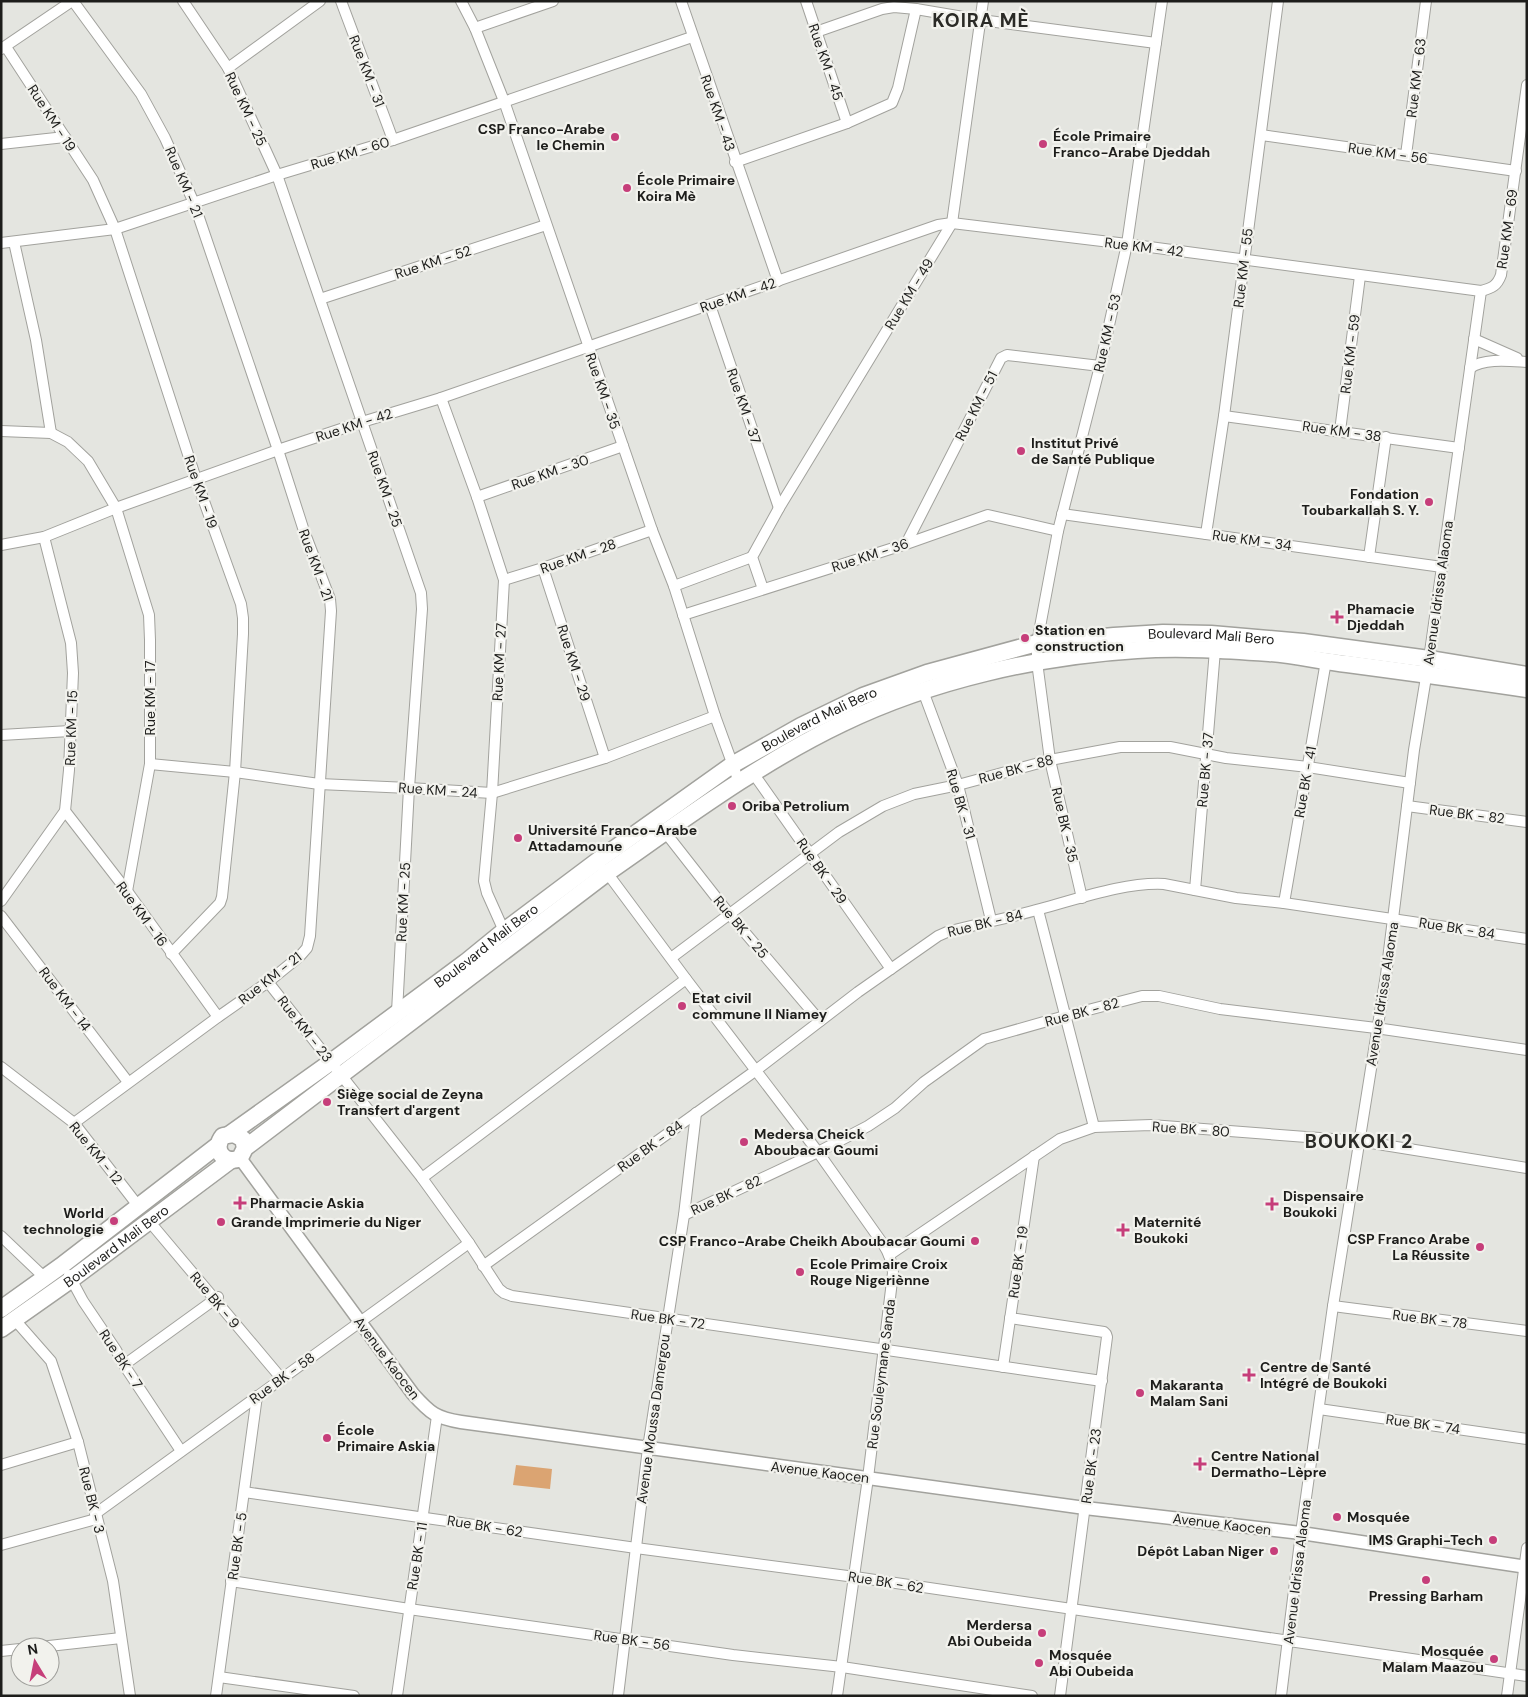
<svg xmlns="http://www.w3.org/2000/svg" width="1528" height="1697" font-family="'DM Sans',sans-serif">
	<rect width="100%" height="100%" fill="#e4e5e0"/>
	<path fill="#dba472" d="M516 1465 552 1469 550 1489 513 1485Z"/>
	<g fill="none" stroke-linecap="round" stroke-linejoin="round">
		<g stroke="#a2a29d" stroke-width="12">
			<g id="minor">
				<path d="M73 1 141 94 165 138 194 203 278 450 304 531 330 599 331 611 310 936 307 948 300 956 268 982 218 1017 74 1123"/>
				<path d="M183 1 228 68 277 175 421 593 422 609 409 788 397 1012"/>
				<path d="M341 1 393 140"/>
				<path d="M461 1 475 28 504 101 652 530 674 586 715 716 739 782"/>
				<path d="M681 1 778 281"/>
				<path d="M806 1 847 123"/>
				<path d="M475 28 553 1"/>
				<path d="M816 32 882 9 894 7 916 9 981 20 1156 43"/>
				<path d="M6 47 93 180 115 229 196 479 241 604 243 618V634L235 772 222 897 220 903 171 954"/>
				<path d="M1 49 72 1"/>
				<path d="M228 68 320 1"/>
				<path d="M1261 135 1516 171"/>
				<path d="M1 144 65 137"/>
				<path d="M1406 155 1426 1"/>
				<path d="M735 162 847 123 892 103 898 88 916 9"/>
				<path d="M14 242 36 340 51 433"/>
				<path d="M1 243 115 229 277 175 393 140 692 37"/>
				<path d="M320 299 546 225"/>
				<path d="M710 305 779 508"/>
				<path d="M1474 339 1517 358"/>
				<path d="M1470 368C1485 358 1509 361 1527 362"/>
				<path d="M441 398 477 497 504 580 492 793 484 881 487 893 504 931"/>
				<path d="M1224 416 1459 448"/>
				<path d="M1 431 51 433 68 442 88 461 116 508 149 615 150 640V764L127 891"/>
				<path d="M1340 431 1360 276"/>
				<path d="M477 497 623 446"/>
				<path d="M1062 514 1442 567"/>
				<path d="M1206 534 1224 416 1278 1"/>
				<path d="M906 544 1001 358 1007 355 1100 366"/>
				<path d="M1 545 44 537 116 508 278 450 362 422 441 398 938 225 952 223 1127 244 1481 291C1492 288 1497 286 1501 275L1527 85"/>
				<path d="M1369 557 1386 437"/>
				<path d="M543 568 605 758"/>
				<path d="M504 580 543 568 652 530"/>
				<path d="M674 586 752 557"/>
				<path d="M763 589 752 557 779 508 952 223 983 1"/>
				<path d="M683 615 906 544 988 515 1058 531"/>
				<path d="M923 691 958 785 991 920"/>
				<path d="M1 735 70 731"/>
				<path d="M150 764 235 772 319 784 409 788 492 793 605 758 715 716"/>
				<path d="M753 773 891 969"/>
				<path d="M1407 806 1527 822"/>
				<path d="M65 811 127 891 218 1017"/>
				<path d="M665 832 730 915 820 1021"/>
				<path d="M605 870 686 979 818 1152 883 1244C889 1253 892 1261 893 1273L868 1478 837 1696"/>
				<path d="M1195 890 1215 650"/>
				<path d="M1082 898 1050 760 1037 662V643L1058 531 1100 366 1127 244 1162 1"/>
				<path d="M1 901 65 811 69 770 73 673 71 643 44 537"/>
				<path d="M1284 903 1326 661"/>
				<path d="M1038 910 1094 1127"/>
				<path d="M1 916 128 1082"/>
				<path d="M671 958 839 832 883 806 914 794 958 785 1050 760 1120 747H1170L1226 758 1308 767 1410 783"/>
				<path d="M268 982 422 1178 469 1243 499 1289 504 1293 512 1296 1102 1381"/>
				<path d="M1 1067 74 1123 139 1207"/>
				<path d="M422 1178 686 979"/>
				<path d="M684 1215 818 1152 868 1126 895 1108 924 1082 984 1039 1065 1016 1142 996H1159L1220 1009 1376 1028 1527 1050"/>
				<path d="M149 1221 281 1378"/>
				<path d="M1 1236 45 1278"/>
				<path d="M889 1255 1060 1139 1094 1127 1151 1125 1359 1141 1527 1168"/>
				<path d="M483 1266 755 1071 858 992 938 936 947 932C977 924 1009 918 1040 909 1078 899 1125 882 1164 884L1236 898 1284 903 1527 939"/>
				<path d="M69 1275 83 1301 116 1350 124 1365 181 1451"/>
				<path d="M1333 1306 1527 1331"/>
				<path d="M1010 1318 1104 1332 1106 1334 1107 1337 1060 1696"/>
				<path d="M15 1320 51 1361 78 1442 113 1581 130 1696"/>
				<path d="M124 1365 218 1297"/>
				<path d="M1003 1367 1034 1156"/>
				<path d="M1319 1409 1527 1439"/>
				<path d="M1 1465 78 1442"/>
				<path d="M244 1492 636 1548 855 1577 1527 1676"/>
				<path d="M95 1514 469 1243"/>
				<path d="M1 1545 96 1519"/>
				<path d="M231 1581 409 1609 733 1655 842 1667 1032 1696"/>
				<path d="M40 1647 121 1638"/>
				<path d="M1 1651 20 1649"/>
				<path d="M219 1677 354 1696"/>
				<path d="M216 1696 257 1396"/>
				<path d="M397 1696 437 1416"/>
				<path d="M618 1696 648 1448 684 1215 696 1113"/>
				<path d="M1281 1696 1301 1533 1333 1306 1386 975 1414 750 1429 659 1481 291"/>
				<path d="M1507 1696 1527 1548"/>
			</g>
		</g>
		<g stroke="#a2a29d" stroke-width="15">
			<path id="tertiary" d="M240 1158 413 1394C430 1413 436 1418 461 1422L1085 1508 1301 1533 1527 1567"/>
		</g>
		<g stroke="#a2a29d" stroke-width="19">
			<g id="primary">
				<path id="s1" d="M230 1134 331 1062 466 962 504 931 600 859 732 765 801 726 863 696 927 673 1037 643 1114 636 1163 633 1211 634 1303 642 1429 659 1527 675"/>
				<path d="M245 1148 243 1139 234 1134 223 1136C212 1149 224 1166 240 1158L245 1148 607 873C683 820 759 763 843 723 932 680 1039 656 1137 650 1180 647 1226 650 1269 653 1295 655 1321 661 1347 664 1407 672 1467 680 1527 689"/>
				<path d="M1 1309 61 1266 218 1145"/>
				<path id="s2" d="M1 1329 72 1279 231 1160"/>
			</g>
		</g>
		<use href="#minor" stroke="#fff" stroke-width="10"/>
		<use href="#tertiary" stroke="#fff" stroke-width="12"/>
		<use href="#primary" stroke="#fff" stroke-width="16"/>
	</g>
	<g fill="#c63e7a" stroke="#f2f2ed" stroke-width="2">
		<circle cx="615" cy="137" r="5"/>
		<circle cx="1043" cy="144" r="5"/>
		<circle cx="627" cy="188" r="5"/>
		<circle cx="1021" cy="451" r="5"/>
		<circle cx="1429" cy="502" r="5"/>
		<path d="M1334.5 609.5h5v5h5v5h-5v5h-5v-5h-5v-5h5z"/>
		<circle cx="1025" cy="638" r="5"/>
		<circle cx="732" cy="806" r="5"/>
		<circle cx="518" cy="838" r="5"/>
		<circle cx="682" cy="1006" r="5"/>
		<circle cx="327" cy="1102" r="5"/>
		<circle cx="744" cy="1142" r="5"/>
		<path d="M237.5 1195.5h5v5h5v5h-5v5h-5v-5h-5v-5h5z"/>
		<path d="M1269.5 1196.5h5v5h5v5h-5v5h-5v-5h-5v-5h5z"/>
		<circle cx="114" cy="1221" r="5"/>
		<circle cx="221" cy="1222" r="5"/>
		<path d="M1120.5 1222.5h5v5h5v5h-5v5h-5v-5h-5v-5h5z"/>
		<circle cx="975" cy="1241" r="5"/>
		<circle cx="1480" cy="1247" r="5"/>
		<circle cx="800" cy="1272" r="5"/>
		<path d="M1246.5 1367.5h5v5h5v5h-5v5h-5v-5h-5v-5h5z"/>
		<circle cx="1140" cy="1393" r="5"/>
		<circle cx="327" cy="1438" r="5"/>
		<path d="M1197.5 1456.5h5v5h5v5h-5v5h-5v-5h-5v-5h5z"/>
		<circle cx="1337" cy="1517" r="5"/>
		<circle cx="1493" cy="1540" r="5"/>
		<circle cx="1274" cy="1551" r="5"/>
		<circle cx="1426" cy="1580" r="5"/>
		<circle cx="1042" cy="1633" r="5"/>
		<circle cx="1494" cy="1659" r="5"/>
		<circle cx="1039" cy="1663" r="5"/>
	</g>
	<g text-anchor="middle" stroke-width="4.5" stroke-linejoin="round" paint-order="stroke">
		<g font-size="14" fill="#1d1d1b" stroke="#f2f2ed">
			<text transform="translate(826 62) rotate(71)" y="5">Rue KM - 45</text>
			<text transform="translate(367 71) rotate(69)" y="5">Rue KM - 31</text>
			<text transform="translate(1416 78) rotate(-83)" y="5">Rue KM - 63</text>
			<text transform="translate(246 109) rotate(65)" y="5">Rue KM - 25</text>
			<text transform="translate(718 113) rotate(71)" y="5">Rue KM - 43</text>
			<text transform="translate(52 118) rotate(57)" y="5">Rue KM - 19</text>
			<text transform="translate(350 153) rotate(-17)" y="5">Rue KM - 60</text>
			<text transform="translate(1388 153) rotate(8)" y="5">Rue KM - 56</text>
			<text transform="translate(184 182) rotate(67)" y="5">Rue KM - 21</text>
			<text transform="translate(1507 229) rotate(-82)" y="5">Rue KM - 69</text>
			<text transform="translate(1144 247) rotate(7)" y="5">Rue KM - 42</text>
			<text transform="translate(433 262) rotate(-18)" y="5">Rue KM - 52</text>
			<text transform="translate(1243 268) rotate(-83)" y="5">Rue KM - 55</text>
			<text transform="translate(909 294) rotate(-59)" y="5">Rue KM - 49</text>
			<text transform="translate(738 295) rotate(-19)" y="5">Rue KM - 42</text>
			<text transform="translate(1107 333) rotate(-77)" y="5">Rue KM - 53</text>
			<text transform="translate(1350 354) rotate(-83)" y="5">Rue KM - 59</text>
			<text transform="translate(603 391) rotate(71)" y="5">Rue KM - 35</text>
			<text transform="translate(744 406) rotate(71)" y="5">Rue KM - 37</text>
			<text transform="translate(976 406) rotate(-63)" y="5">Rue KM - 51</text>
			<text transform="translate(354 425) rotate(-18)" y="5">Rue KM - 42</text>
			<text transform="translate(1342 431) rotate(8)" y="5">Rue KM - 38</text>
			<text transform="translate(550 472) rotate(-19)" y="5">Rue KM - 30</text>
			<text transform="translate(385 489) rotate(71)" y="5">Rue KM - 25</text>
			<text transform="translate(201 492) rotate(71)" y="5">Rue KM - 19</text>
			<text transform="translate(1252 540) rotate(8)" y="5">Rue KM - 34</text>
			<text transform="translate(870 555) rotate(-18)" y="5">Rue KM - 36</text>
			<text transform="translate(578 556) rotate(-19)" y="5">Rue KM - 28</text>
			<text transform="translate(316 565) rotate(70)" y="5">Rue KM - 21</text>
			<text transform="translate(1438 593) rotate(-82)" y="5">Avenue Idrissa Alaoma</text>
			<text dy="5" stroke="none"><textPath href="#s1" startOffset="1128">Boulevard Mali Bero</textPath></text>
			<text transform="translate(499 662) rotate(-87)" y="5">Rue KM - 27</text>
			<text transform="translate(574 663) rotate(72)" y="5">Rue KM - 29</text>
			<text transform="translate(150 698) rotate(-90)" y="5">Rue KM - 17</text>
			<text dy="5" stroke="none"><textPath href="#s1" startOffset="722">Boulevard Mali Bero</textPath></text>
			<text transform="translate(71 728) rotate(-88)" y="5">Rue KM - 15</text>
			<text transform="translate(1016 769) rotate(-15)" y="5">Rue BK - 88</text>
			<text transform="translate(1205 770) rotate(-85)" y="5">Rue BK - 37</text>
			<text transform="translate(1305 782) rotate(-80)" y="5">Rue BK - 41</text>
			<text transform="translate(438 790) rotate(4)" y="5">Rue KM - 24</text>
			<text transform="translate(961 804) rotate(74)" y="5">Rue BK - 31</text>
			<text transform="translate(1467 814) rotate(7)" y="5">Rue BK - 82</text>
			<text transform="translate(1065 825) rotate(77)" y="5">Rue BK - 35</text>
			<text transform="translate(822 871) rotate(55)" y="5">Rue BK - 29</text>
			<text transform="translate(403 902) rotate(-87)" y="5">Rue KM - 25</text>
			<text transform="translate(142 914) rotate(54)" y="5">Rue KM - 16</text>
			<text transform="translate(985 923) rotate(-14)" y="5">Rue BK - 84</text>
			<text transform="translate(741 927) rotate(50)" y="5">Rue BK - 25</text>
			<text transform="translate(1457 928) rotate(9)" y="5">Rue BK - 84</text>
			<text dy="5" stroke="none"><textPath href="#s1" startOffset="318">Boulevard Mali Bero</textPath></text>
			<text transform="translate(270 978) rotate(-38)" y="5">Rue KM - 21</text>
			<text transform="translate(1382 994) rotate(-81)" y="5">Avenue Idrissa Alaoma</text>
			<text transform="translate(65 999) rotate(53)" y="5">Rue KM - 14</text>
			<text transform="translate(1082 1012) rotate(-15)" y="5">Rue BK - 82</text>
			<text transform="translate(305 1029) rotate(52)" y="5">Rue KM - 23</text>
			<text transform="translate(1191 1129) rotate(4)" y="5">Rue BK - 80</text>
			<text transform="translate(650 1146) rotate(-36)" y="5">Rue BK - 84</text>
			<text transform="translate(96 1153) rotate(51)" y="5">Rue KM - 12</text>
			<text transform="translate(726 1195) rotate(-25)" y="5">Rue BK - 82</text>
			<text dy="5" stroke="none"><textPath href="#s2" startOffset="142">Boulevard Mali Bero</textPath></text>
			<text transform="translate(1018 1262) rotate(-82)" y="5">Rue BK - 19</text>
			<text transform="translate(215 1300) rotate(50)" y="5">Rue BK - 9</text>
			<text transform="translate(668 1319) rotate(8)" y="5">Rue BK - 72</text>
			<text transform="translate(1430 1319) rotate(7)" y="5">Rue BK - 78</text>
			<text transform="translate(387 1358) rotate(53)" y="5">Avenue Kaocen</text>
			<text transform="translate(121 1359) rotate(57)" y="5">Rue BK - 7</text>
			<text transform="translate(881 1374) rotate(-83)" y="5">Rue Souleymane Sanda</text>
			<text transform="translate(282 1378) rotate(-36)" y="5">Rue BK - 58</text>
			<text transform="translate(653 1419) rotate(-82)" y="5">Avenue Moussa Damergou</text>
			<text transform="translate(1423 1424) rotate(8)" y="5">Rue BK - 74</text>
			<text transform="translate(1091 1466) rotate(-82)" y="5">Rue BK - 23</text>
			<text transform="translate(820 1472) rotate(7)" y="5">Avenue Kaocen</text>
			<text transform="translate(92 1500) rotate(76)" y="5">Rue BK - 3</text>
			<text transform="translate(1222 1524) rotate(7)" y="5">Avenue Kaocen</text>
			<text transform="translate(485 1526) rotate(9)" y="5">Rue BK - 62</text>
			<text transform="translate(237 1546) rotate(-82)" y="5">Rue BK - 5</text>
			<text transform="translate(417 1556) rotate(-81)" y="5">Rue BK - 11</text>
			<text transform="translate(1297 1572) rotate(-83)" y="5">Avenue Idrissa Alaoma</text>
			<text transform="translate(886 1582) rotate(9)" y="5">Rue BK - 62</text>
			<text transform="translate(632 1640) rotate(8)" y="5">Rue BK - 56</text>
		</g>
		<g font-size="14" font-weight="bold" fill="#1d1d1b" stroke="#f2f2ed" text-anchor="start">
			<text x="605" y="134" text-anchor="end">CSP Franco-Arabe<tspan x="605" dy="16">le Chemin</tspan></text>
			<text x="1053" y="141">École Primaire<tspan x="1053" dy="16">Franco-Arabe Djeddah</tspan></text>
			<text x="637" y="185">École Primaire<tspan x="637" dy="16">Koira Mè</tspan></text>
			<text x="1031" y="448">Institut Privé<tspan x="1031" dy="16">de Santé Publique</tspan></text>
			<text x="1419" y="499" text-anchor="end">Fondation<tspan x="1419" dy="16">Toubarkallah S. Y.</tspan></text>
			<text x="1347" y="614">Phamacie<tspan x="1347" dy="16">Djeddah</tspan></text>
			<text x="1035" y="635">Station en<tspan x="1035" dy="16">construction</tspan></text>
			<text x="742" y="811">Oriba Petrolium</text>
			<text x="528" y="835">Université Franco-Arabe<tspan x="528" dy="16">Attadamoune</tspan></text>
			<text x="692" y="1003">Etat civil<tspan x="692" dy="16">commune II Niamey</tspan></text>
			<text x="337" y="1099">Siège social de Zeyna<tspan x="337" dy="16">Transfert d'argent</tspan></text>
			<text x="754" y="1139">Medersa Cheick<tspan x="754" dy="16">Aboubacar Goumi</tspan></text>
			<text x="1283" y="1201">Dispensaire<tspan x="1283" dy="16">Boukoki</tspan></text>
			<text x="250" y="1208">Pharmacie Askia</text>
			<text x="104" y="1218" text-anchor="end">World<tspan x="104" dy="16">technologie</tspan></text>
			<text x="231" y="1227">Grande Imprimerie du Niger</text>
			<text x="1134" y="1227">Maternité<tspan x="1134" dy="16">Boukoki</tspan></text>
			<text x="1470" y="1244" text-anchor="end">CSP Franco Arabe<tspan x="1470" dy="16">La Réussite</tspan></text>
			<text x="965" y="1246" text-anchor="end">CSP Franco-Arabe Cheikh Aboubacar Goumi</text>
			<text x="810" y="1269">Ecole Primaire Croix<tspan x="810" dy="16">Rouge Nigeriènne</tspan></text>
			<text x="1260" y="1372">Centre de Santé<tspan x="1260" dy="16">Intégré de Boukoki</tspan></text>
			<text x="1150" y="1390">Makaranta<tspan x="1150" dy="16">Malam Sani</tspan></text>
			<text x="337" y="1435">École<tspan x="337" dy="16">Primaire Askia</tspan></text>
			<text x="1211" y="1461">Centre National<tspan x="1211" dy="16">Dermatho-Lèpre</tspan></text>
			<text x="1347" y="1522">Mosquée</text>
			<text x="1483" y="1545" text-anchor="end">IMS Graphi-Tech</text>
			<text x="1264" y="1556" text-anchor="end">Dépôt Laban Niger</text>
			<text x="1426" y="1601" text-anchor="middle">Pressing Barham</text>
			<text x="1032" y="1630" text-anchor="end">Merdersa<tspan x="1032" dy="16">Abi Oubeida</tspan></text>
			<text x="1484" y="1656" text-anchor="end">Mosquée<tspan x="1484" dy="16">Malam Maazou</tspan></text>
			<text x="1049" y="1660">Mosquée<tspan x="1049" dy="16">Abi Oubeida</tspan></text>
		</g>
		<g font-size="19" font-weight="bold" letter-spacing="1" fill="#2b2b27" stroke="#f2f2ed">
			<text x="981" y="27">KOIRA MÈ</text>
			<text x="1359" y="1148">BOUKOKI 2</text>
		</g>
	</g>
	<rect width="1528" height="1697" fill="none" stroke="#1d1d1b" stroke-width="5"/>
	<g transform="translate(35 1662) rotate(350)"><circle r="24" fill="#f2f2ed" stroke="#9d9d99"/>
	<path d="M0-4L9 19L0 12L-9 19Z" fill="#c63e7a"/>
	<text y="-8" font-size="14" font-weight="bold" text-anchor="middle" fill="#1d1d1b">N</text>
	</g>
</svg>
